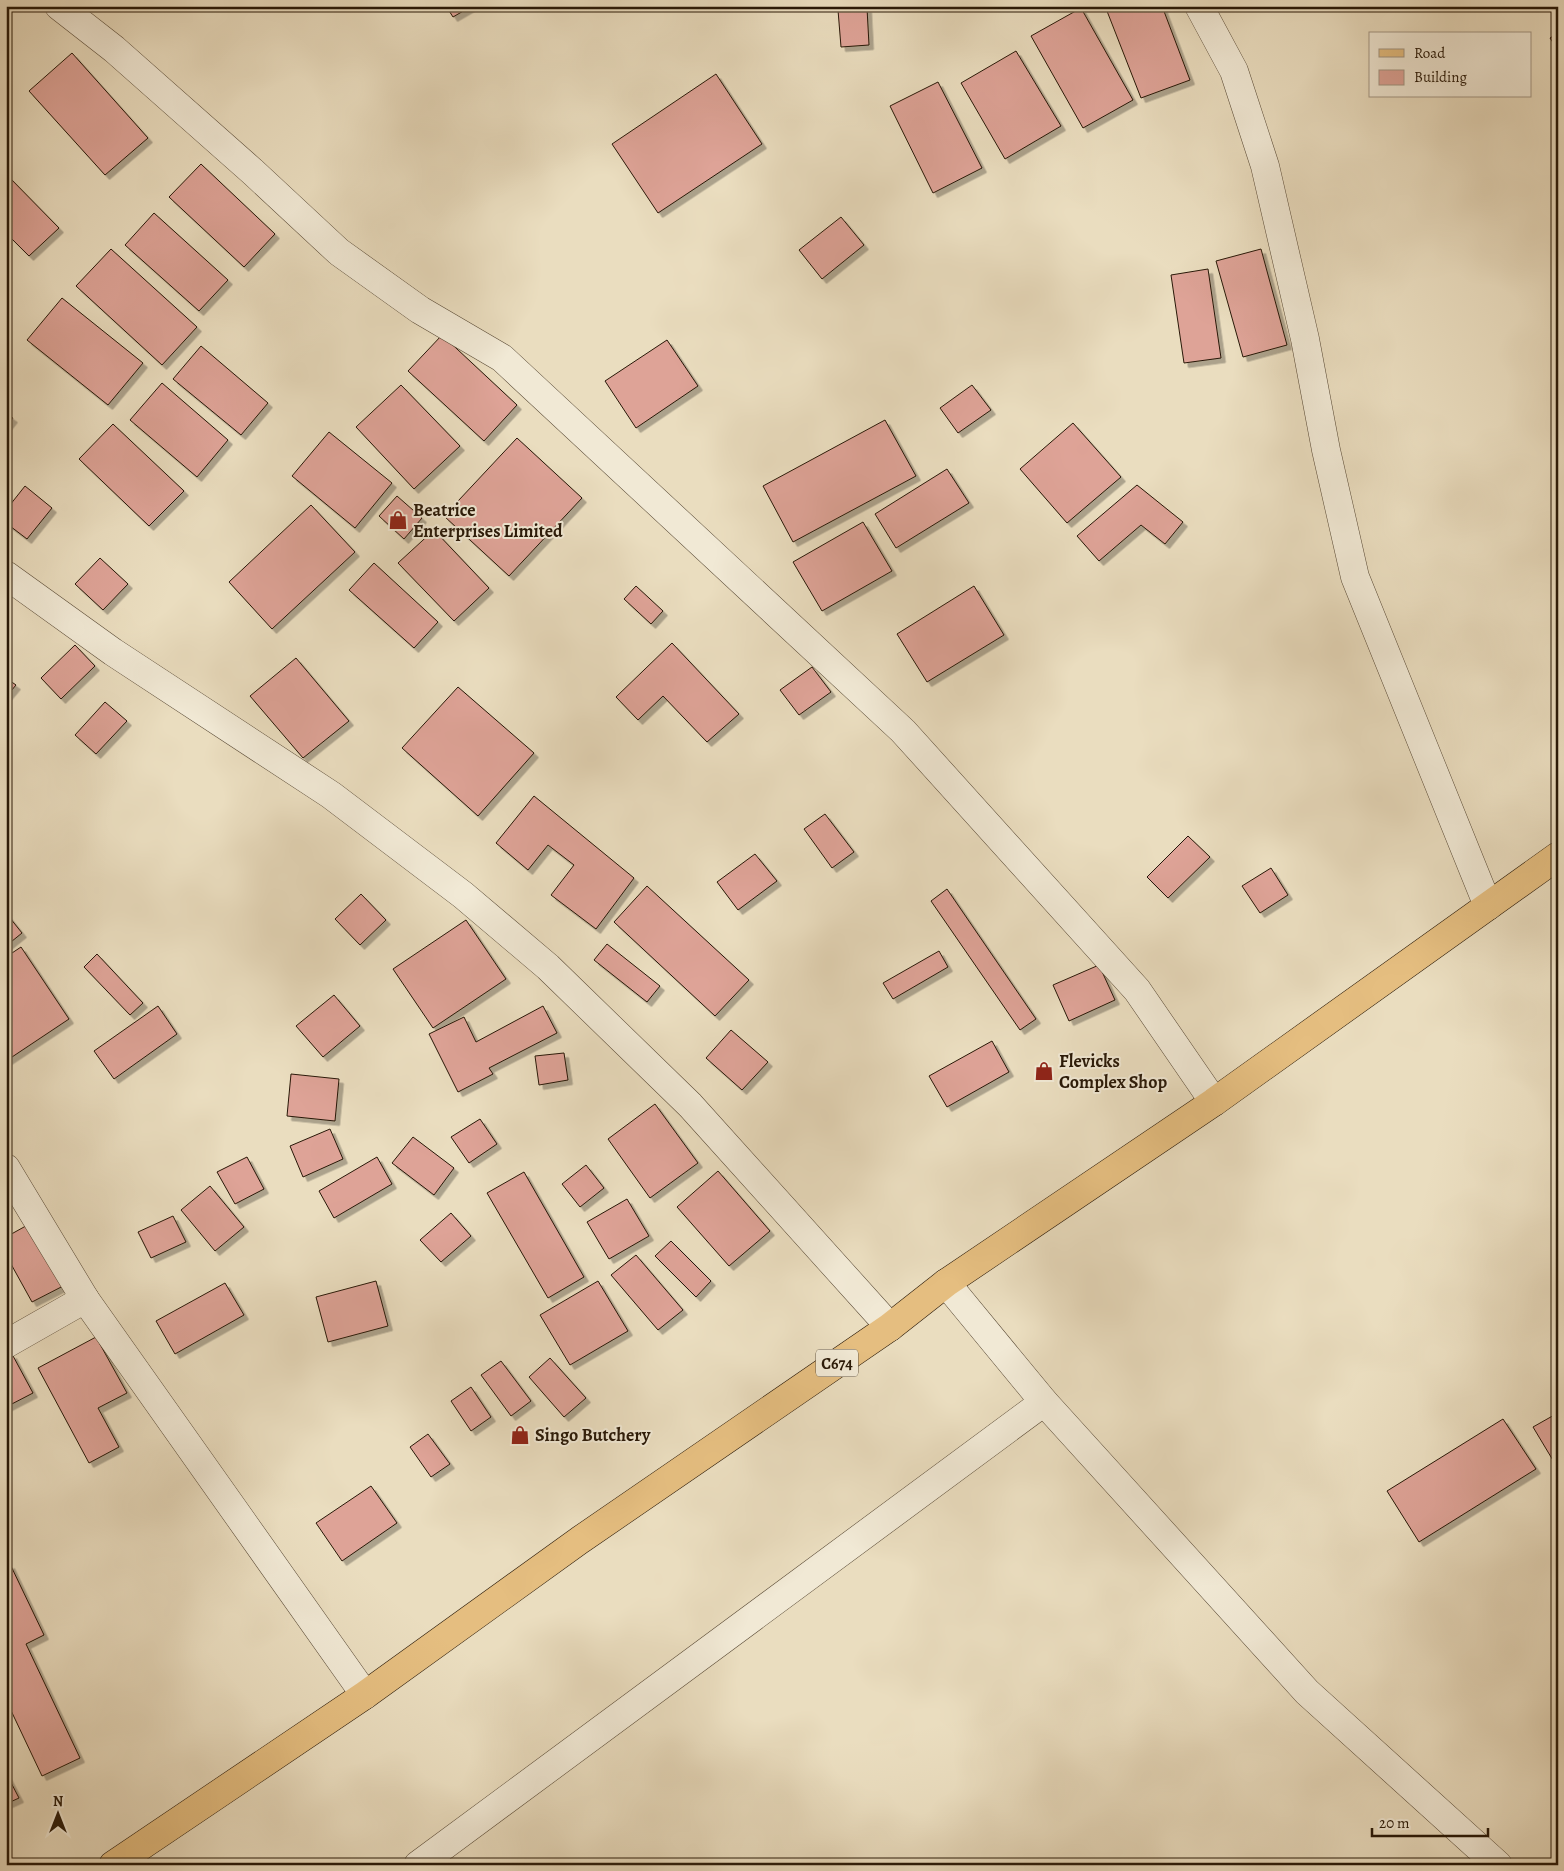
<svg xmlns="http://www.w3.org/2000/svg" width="1564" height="1871" font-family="Alegreya,serif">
	<defs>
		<filter id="shadow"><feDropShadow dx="4.5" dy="4.5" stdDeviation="0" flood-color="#0004"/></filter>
	</defs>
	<rect width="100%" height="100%" fill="#eaddbf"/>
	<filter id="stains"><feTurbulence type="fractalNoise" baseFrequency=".004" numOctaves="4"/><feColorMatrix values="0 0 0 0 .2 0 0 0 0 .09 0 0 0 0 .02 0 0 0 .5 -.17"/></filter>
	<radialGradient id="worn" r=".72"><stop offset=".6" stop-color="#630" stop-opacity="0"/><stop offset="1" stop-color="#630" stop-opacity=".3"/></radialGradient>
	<g fill="#dea397" stroke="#281807" filter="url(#shadow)">
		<path d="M446 6H472L453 17Z"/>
		<path d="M1105 6H1162L1190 80 1141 98Z"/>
		<path d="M867 8 869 45 841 47 838 10Z"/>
		<path d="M1081 8 1133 100 1083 128 1031 36Z"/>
		<path d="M1558 33V50L1550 38Z"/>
		<path d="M1016 51 1061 126 1005 159 961 83Z"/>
		<path d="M72 53 148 138 105 175 29 91Z"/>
		<path d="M716 74 762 144 658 213 612 144Z"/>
		<path d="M938 82 982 168 933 193 890 106Z"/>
		<path d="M201 164 275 234 244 267 169 197Z"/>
		<path d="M6 174 59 228 29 256 6 233Z"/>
		<path d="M154 213 228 280 199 311 125 245Z"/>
		<path d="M841 217 864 245 822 279 799 250Z"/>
		<path d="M111 249 197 327 162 365 76 286Z"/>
		<path d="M1261 249 1287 345 1243 357 1216 261Z"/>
		<path d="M1208 269 1221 358 1184 363 1171 275Z"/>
		<path d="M62 298 143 363 108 405 27 340Z"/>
		<path d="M442 335 517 405 484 441 408 371Z"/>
		<path d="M667 340 698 386 636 428 605 381Z"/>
		<path d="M201 346 268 403 241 435 173 379Z"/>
		<path d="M162 383 228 440 197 477 130 420Z"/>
		<path d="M401 385 460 446 414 489 356 427Z"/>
		<path d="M972 385 991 410 958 433 940 408Z"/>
		<path d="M6 413 13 418 6 427Z"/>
		<path d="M885 420 916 476 793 542 763 486Z"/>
		<path d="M1073 423 1121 477 1067 523 1020 469Z"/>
		<path d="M113 424 184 491 149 526 79 459Z"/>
		<path d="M329 432 392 483 355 528 292 476Z"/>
		<path d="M517 438 582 498 509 576 444 516Z"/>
		<path d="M947 469 969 503 896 548 875 514Z"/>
		<path d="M1137 485 1183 522 1165 544 1141 525 1099 561 1077 536Z"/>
		<path d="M25 486 52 508 27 539 6 523V510Z"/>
		<path d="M397 496 422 518 404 539 379 516Z"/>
		<path d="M311 505 355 552 272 629 229 582Z"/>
		<path d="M863 522 892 571 822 611 793 562Z"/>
		<path d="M434 530 489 588 454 621 398 563Z"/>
		<path d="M100 558 128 584 103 610 75 584Z"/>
		<path d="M374 563 438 622 414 648 349 590Z"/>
		<path d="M636 586 663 611 651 624 624 599Z"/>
		<path d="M974 586 1004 635 927 682 897 634Z"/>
		<path d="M672 643 739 714 707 742 663 696 638 720 616 697Z"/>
		<path d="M75 645 95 666 61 699 41 678Z"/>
		<path d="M296 658 349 721 303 758 250 696Z"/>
		<path d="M812 667 831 692 799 715 780 690Z"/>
		<path d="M6 678 16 685 6 697Z"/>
		<path d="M458 687 534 753 478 816 402 748Z"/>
		<path d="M105 702 127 721 96 754 75 735Z"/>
		<path d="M534 796 634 878 596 929 551 895 574 865 548 845 528 870 496 843Z"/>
		<path d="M825 814 854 852 832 868 804 829Z"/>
		<path d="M1188 836 1210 857 1168 898 1147 877Z"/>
		<path d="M755 854 777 881 738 910 717 882Z"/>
		<path d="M1271 868 1288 895 1260 913 1242 886Z"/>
		<path d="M647 886 749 980 715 1016 614 922Z"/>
		<path d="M947 889 1036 1019 1020 1030 931 901Z"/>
		<path d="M361 894 386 920 360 945 335 919Z"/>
		<path d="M6 913 22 933 6 946Z"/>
		<path d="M466 920 506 979 433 1028 393 969Z"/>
		<path d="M607 944 660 986 647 1002 594 960Z"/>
		<path d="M21 947 69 1019 6 1061V957Z"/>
		<path d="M939 951 948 967 893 999 883 983Z"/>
		<path d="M97 954 143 1003 130 1015 84 967Z"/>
		<path d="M1099 965 1115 1000 1069 1021 1053 985Z"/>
		<path d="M334 995 360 1026 323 1057 296 1026Z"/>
		<path d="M158 1006 177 1034 114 1079 94 1051Z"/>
		<path d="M543 1006 557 1033 489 1068 493 1074 458 1092 429 1034 464 1017 476 1042Z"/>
		<path d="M731 1030 768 1062 742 1090 706 1058Z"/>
		<path d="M992 1041 1009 1072 947 1107 929 1076Z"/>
		<path d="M564 1053 568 1080 539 1085 535 1056Z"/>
		<path d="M291 1074 339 1079 335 1121 287 1116Z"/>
		<path d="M655 1104 698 1163 650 1198 608 1139Z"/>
		<path d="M480 1119 497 1144 469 1163 451 1137Z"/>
		<path d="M330 1129 343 1159 303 1177 290 1146Z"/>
		<path d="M413 1137 454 1168 434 1195 392 1163Z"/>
		<path d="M247 1157 264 1189 235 1204 217 1172Z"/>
		<path d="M377 1157 392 1184 334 1218 319 1191Z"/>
		<path d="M586 1165 604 1188 580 1207 562 1184Z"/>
		<path d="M718 1171 770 1231 729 1266 677 1207Z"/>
		<path d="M524 1172 584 1277 548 1298 487 1193Z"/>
		<path d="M210 1186 244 1227 215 1251 181 1210Z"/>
		<path d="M627 1199 649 1236 609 1259 587 1222Z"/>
		<path d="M451 1213 471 1236 441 1262 420 1240Z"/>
		<path d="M173 1216 186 1242 151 1258 138 1232Z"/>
		<path d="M33 1222 67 1284 32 1302 6 1255V1237Z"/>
		<path d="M671 1241 711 1281 696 1297 655 1256Z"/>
		<path d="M636 1255 683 1310 658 1330 611 1275Z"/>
		<path d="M376 1281 388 1326 328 1342 316 1297Z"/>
		<path d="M598 1281 628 1331 570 1365 540 1315Z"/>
		<path d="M225 1283 244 1315 175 1354 156 1321Z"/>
		<path d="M96 1337 127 1393 98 1408 119 1447 89 1463 38 1368Z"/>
		<path d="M12 1354 33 1393 6 1407V1357Z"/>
		<path d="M550 1358 586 1398 564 1417 529 1377Z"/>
		<path d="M501 1361 531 1401 511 1416 481 1375Z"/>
		<path d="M471 1387 491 1417 471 1431 451 1401Z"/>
		<path d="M1556 1414 1558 1417V1460L1554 1462 1533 1427Z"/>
		<path d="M1503 1419 1536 1469 1419 1542 1387 1491Z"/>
		<path d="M428 1434 450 1464 431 1477 410 1447Z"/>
		<path d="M371 1486 397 1523 342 1561 316 1523Z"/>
		<path d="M10 1564 44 1635 26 1644 80 1758 42 1776 6 1700V1566Z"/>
		<path d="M6 1773 19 1798 6 1804Z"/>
	</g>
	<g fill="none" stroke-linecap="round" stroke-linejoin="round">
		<g stroke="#584935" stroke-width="29">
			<g id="minor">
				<path d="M59 6 114 49 253 172 339 252 420 310 502 358 903 731 1137 990 1214 1102"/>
				<path d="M1199 6 1234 71 1265 166 1305 339 1326 450 1355 577 1488 906"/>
				<path d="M6 575 113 652 331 795 463 895 548 967 690 1105 890 1327"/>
				<path d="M6 1168 85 1299"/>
				<path d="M946 1283 1044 1402 1307 1692 1498 1865"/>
				<path d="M6 1344 85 1299 365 1695"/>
				<path d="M418 1865 1044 1402"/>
			</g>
		</g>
		<g stroke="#281807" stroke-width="29">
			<path id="major" d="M113 1865 365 1695 580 1540 890 1327 946 1283 1214 1102 1558 856"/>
		</g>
		<use href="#minor" stroke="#f1e9d5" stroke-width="28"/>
		<use href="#major" stroke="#e5be80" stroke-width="28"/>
	</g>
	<defs>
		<g id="shop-bare" transform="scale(1.5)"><path d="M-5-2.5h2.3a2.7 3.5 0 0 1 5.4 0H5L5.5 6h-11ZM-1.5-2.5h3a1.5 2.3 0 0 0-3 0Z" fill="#8f2418" stroke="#f1e9d5" stroke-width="2.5" paint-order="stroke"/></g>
	</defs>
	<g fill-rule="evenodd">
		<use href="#shop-bare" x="398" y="520"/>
		<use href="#shop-bare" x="1044" y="1071"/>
		<use href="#shop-bare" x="520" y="1435"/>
	</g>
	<g text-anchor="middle" stroke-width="4" stroke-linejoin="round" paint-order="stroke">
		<rect fill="#f1e9d5" stroke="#645745" stroke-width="1" x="816" y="1349.5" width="42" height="27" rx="4"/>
		<g font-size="16" font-weight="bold" fill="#281807">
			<text x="837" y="1369">C674</text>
		</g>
		<g font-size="18" font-weight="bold" fill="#281807" stroke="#f1e9d5" text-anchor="start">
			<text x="413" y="516">Beatrice<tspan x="413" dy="21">Enterprises Limited</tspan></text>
			<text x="1059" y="1067">Flevicks<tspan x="1059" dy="21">Complex Shop</tspan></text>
			<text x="535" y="1441">Singo Butchery</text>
		</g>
	</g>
	<rect width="1564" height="1871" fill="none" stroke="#eaddbf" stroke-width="25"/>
	<rect x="8" y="8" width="1549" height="1856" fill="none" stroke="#281807" stroke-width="2.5"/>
	<rect x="12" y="12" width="1539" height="1846" fill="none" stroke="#281807"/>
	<rect x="1369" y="32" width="162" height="65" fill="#f1e9d5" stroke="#a19583"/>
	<rect x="1379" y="49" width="25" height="8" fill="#e5be80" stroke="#a19583"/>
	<text x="1414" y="58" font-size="15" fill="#281807">Road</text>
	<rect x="1379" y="70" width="25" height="15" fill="#dea397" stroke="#a19583"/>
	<text x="1414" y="82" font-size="15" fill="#281807">Building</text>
	<g transform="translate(58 1814)" stroke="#f1e9d5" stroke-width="4" paint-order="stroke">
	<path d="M0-4L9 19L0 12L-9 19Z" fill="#281807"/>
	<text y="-8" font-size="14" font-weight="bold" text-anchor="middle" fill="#281807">N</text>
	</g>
	<path d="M1372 1828v8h116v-8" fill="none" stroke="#281807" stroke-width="2.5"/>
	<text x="1379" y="1828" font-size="15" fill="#281807" stroke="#f1e9d5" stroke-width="4" paint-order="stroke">20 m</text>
	<rect width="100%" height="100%" filter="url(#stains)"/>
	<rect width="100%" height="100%" fill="url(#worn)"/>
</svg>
